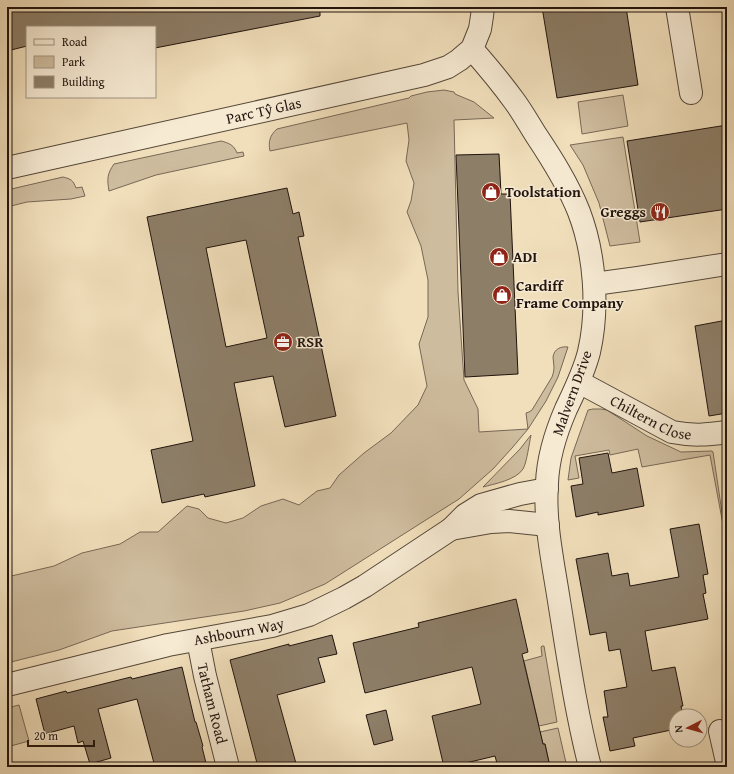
<svg xmlns="http://www.w3.org/2000/svg" width="734" height="774" font-family="'Gentium Book Plus',serif">
	<rect width="100%" height="100%" fill="#f1dfbb"/>
	<filter id="stains"><feTurbulence type="fractalNoise" baseFrequency=".005" numOctaves="4"/><feColorMatrix values="0 0 0 0 .2 0 0 0 0 .09 0 0 0 0 .02 0 0 0 .5 -.17"/></filter>
	<radialGradient id="worn" r=".72"><stop offset=".6" stop-color="#630" stop-opacity="0"/><stop offset="1" stop-color="#630" stop-opacity=".3"/></radialGradient>
	<g fill="#cebc9e" stroke="#786856">
		<path d="M444 90 454 92 455 94 474 102 494 118 454 120 458 292 464 380 478 409 479 432 528 429 526 413 529 412 532 410 552 377C553 374 554 371 554 367 554 364 553 360 553 357 554 349 561 346 568 347L558 377 546 401 528 429 512 448 493 469 459 499 325 584 280 603 244 611 112 631 59 650 7 663V577L54 566 82 553 120 544 140 532H158L187 506 199 509 208 518 226 523 243 518 261 506 283 499 299 505 317 491 330 488 339 475 364 453 391 433 418 405 427 386 419 344 428 317V280L421 246 407 212 411 201 414 183 406 161 409 140 407 123 270 151C268 142 270 135 277 129L409 98 411 96 427 92Z"/>
		<path d="M623 95 628 126 582 134 578 102Z"/>
		<path d="M623 137 640 242 610 246 599 203 583 165 570 145Z"/>
		<path d="M221 141C229 143 234 145 237 153L243 152 244 156 156 175 109 191C107 179 107 174 114 164Z"/>
		<path d="M63 177C71 179 73 180 76 188L82 187 85 196 71 199 27 202 7 207V190Z"/>
		<path d="M593 409H601L607 410 647 436 681 452 712 451 713 452 727 546 710 455 642 467 638 449 610 455 609 450 575 456 579 478 568 480 571 458 588 410Z"/>
		<path d="M531 435C529 444 527 462 523 469 516 480 494 484 483 487L520 449Z"/>
		<path d="M542 646H544L557 722 539 726 524 661 542 656 541 647Z"/>
		<path d="M19 705 29 741 7 747V708Z"/>
		<path d="M558 728 567 767H550L545 744H543L540 732Z"/>
	</g>
	<g fill="#8d7e68" stroke="#21140e" fill-rule="evenodd">
		<path d="M7 7H320V16L155 48V27H27V46L7 51Z"/>
		<path d="M542 7H626L638 85 557 98Z"/>
		<path d="M727 125V209L640 222 627 141Z"/>
		<path d="M499 154 501 194H510L518 374 465 377 456 155Z"/>
		<path d="M287 188 293 214 299 212 304 236 298 237 336 416 285 427 273 376 234 383 255 486 205 497 204 494 162 503 151 450 193 441 147 217ZM246 240 267 338 226 347 206 248Z"/>
		<path d="M727 320V413L709 416 695 326Z"/>
		<path d="M608 453 612 473 637 468 644 506 598 515V512L576 517 571 486 583 484 579 458Z"/>
		<path d="M699 524 708 574 703 575 706 593 703 594 708 619 645 631 652 671 675 667 683 706H681L683 716H676V729L633 738 635 746 610 751 603 717H608L604 691 627 687 620 649 609 651 606 632 590 635 576 559 608 553 612 576 628 573 630 586 679 577 670 529Z"/>
		<path d="M516 599 528 652 522 654 543 744H545L550 767H498L495 756 449 767H444L432 716 481 704 472 667 365 693 353 643 419 627 418 623Z"/>
		<path d="M332 635 337 654 318 658 325 682 277 695 297 767H258L230 660 289 644V646Z"/>
		<path d="M182 667 195 722H196L203 746 202 747 207 767H155L137 699 98 709 111 758 90 764 83 741 78 743 74 726 45 734 36 699 66 691 67 693 131 677 132 679Z"/>
		<path d="M386 710 393 740 374 745 366 715Z"/>
	</g>
	<g fill="none" stroke-linecap="round" stroke-linejoin="round">
		<g stroke="#554739" stroke-width="24">
			<g id="minor">
				<path d="M677 7 691 93"/>
				<path d="M472 49C487 66 502 84 515 102 523 113 529 124 536 135 552 159 568 184 579 212 595 254 599 308 589 352 584 372 575 390 566 409 556 432 548 457 547 483 544 522 553 562 559 601 568 657 576 712 590 767"/>
				<path id="s1" d="M7 168 424 75 448 67 459 60 472 49 480 29 482 16 483 7"/>
				<path d="M594 284 638 278 727 264"/>
				<path id="s2" d="M579 382 672 432C693 436 706 435 727 432"/>
				<path d="M451 529 491 522 509 521 548 525"/>
				<path id="s3" d="M198 640 205 676 228 767"/>
				<path id="s4" d="M7 685 168 645 272 626 309 615 344 598 365 586 451 529 465 515 481 505 520 494 547 489"/>
				<path d="M720 731 727 762"/>
			</g>
		</g>
		<use href="#minor" stroke="#f6ead3" stroke-width="22"/>
	</g>
	<defs>
		<g id="shop-disc" transform="scale(1)"><circle r="9.5" fill="#8f2418" stroke="#f6ead3"/><path d="M-5-2.5h2.3a2.7 3.5 0 0 1 5.4 0H5L5.5 6h-11ZM-1.5-2.5h3a1.5 2.3 0 0 0-3 0Z" fill="#fff"/></g>
		<g id="restaurant-disc" transform="scale(1)"><circle r="9.5" fill="#8f2418" stroke="#f6ead3"/><path d="M-5-6h1v4h1v-4h1v4h1v-4h1v5L-1.5 .5V6h-2V.5L-5-1ZM5-6V6H3V1.5H1.5Q1.5-4 5-6Z" fill="#fff"/></g>
		<g id="office-disc" transform="scale(1)"><circle r="9.5" fill="#8f2418" stroke="#f6ead3"/><path d="M-6-3h4V-5.5h4V-3h4V5H-6ZM-1-4.5V-3h2v-1.5ZM-6 0V1H6V0Z" fill="#fff"/></g>
	</defs>
	<g fill-rule="evenodd">
		<use href="#shop-disc" x="491" y="192"/>
		<use href="#restaurant-disc" x="660" y="212"/>
		<use href="#shop-disc" x="499" y="257"/>
		<use href="#shop-disc" x="502" y="295"/>
		<use href="#office-disc" x="283" y="342"/>
	</g>
	<g text-anchor="middle" stroke-width="3" stroke-linejoin="round" paint-order="stroke">
		<g font-size="15" fill="#21140e" stroke="#f6ead3">
			<text dy="5" stroke="none"><textPath href="#s1" startOffset="263">Parc Tŷ Glas</textPath></text>
			<text transform="translate(572 393) rotate(-70)" y="5">Malvern Drive</text>
			<text dy="5" stroke="none"><textPath href="#s2" startOffset="81">Chiltern Close</textPath></text>
			<text dy="5" stroke="none"><textPath href="#s4" startOffset="238">Ashbourn Way</textPath></text>
			<text dy="5" stroke="none"><textPath href="#s3" startOffset="65">Tatham Road</textPath></text>
		</g>
		<g font-size="15" font-weight="bold" fill="#21140e" stroke="#f6ead3" text-anchor="start">
			<text x="505" y="197">Toolstation</text>
			<text x="646" y="217" text-anchor="end">Greggs</text>
			<text x="513" y="262">ADI</text>
			<text x="516" y="291">Cardiff<tspan x="516" dy="17">Frame Company</tspan></text>
			<text x="297" y="347">RSR</text>
		</g>
	</g>
	<rect width="734" height="774" fill="none" stroke="#f1dfbb" stroke-width="24"/>
	<rect x="8" y="8" width="718" height="758" fill="none" stroke="#21140e" stroke-width="2"/>
	<rect x="12" y="12" width="710" height="750" fill="none" stroke="#21140e"/>
	<rect x="26" y="26" width="130" height="72" fill="#f6ead3" stroke="#a19484"/>
	<rect x="34" y="39" width="20" height="6" fill="#f6ead3" stroke="#a19484"/>
	<text x="62" y="46" font-size="12" fill="#21140e">Road</text>
	<rect x="34" y="56" width="20" height="12" fill="#cebc9e" stroke="#a19484"/>
	<text x="62" y="66" font-size="12" fill="#21140e">Park</text>
	<rect x="34" y="76" width="20" height="12" fill="#8d7e68" stroke="#a19484"/>
	<text x="62" y="86" font-size="12" fill="#21140e">Building</text>
	<g transform="translate(688 728) rotate(264)"><circle r="19" fill="#f6ead3" stroke="#a19484"/>
	<path d="M0-3L7 15L0 10L-7 15Z" fill="#8f2418"/>
	<text y="-6" font-size="11" font-weight="bold" text-anchor="middle" fill="#21140e">N</text>
	</g>
	<path d="M28 740v6h66v-6" fill="none" stroke="#21140e" stroke-width="2"/>
	<text x="34" y="740" font-size="12" fill="#21140e" stroke="#f6ead3" stroke-width="3" paint-order="stroke">20 m</text>
	<rect width="100%" height="100%" filter="url(#stains)"/>
	<rect width="100%" height="100%" fill="url(#worn)"/>
</svg>
